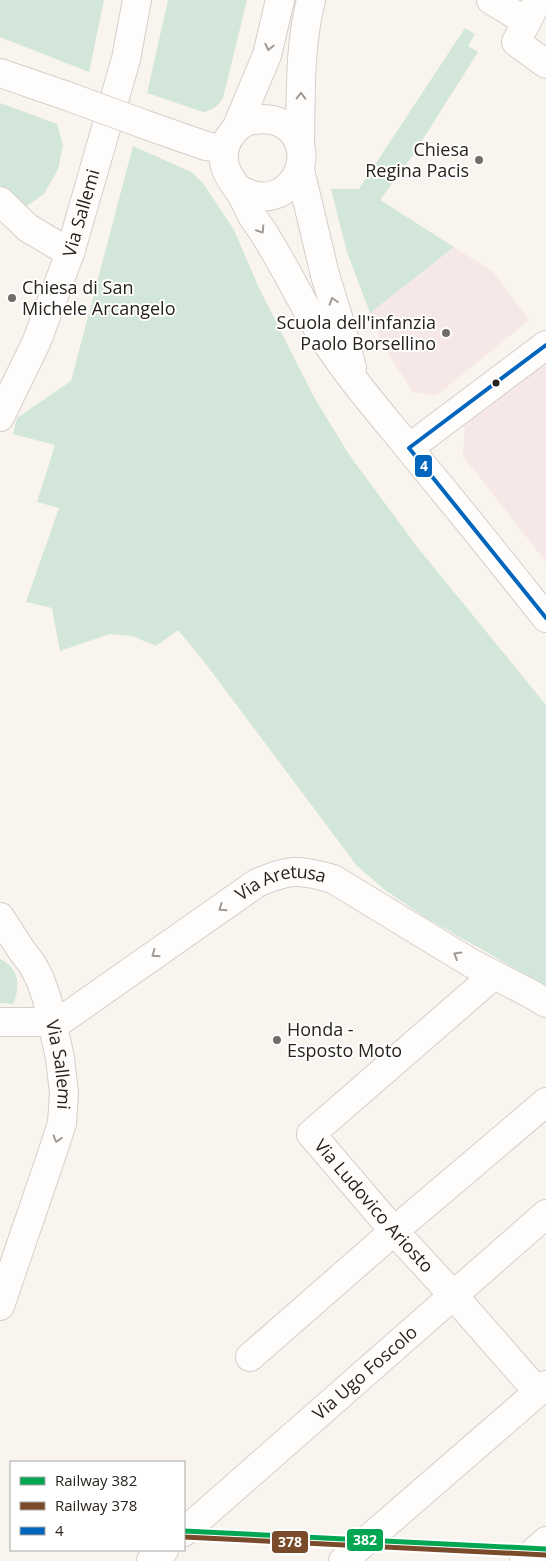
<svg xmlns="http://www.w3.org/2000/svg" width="546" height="1561" font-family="'Open Sans',sans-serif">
	<rect width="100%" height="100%" fill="#f9f4ee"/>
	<g fill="#f6e8e6">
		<path d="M454 247 492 271 529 320 436 396 413 392 383 346 370 313Z"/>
		<path d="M546 361V562L463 456 465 425Z"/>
	</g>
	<g fill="#d2e7d9">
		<path d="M0 0H104L89 72 0 37Z"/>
		<path d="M168 0H247L223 98C218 106 213 110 203 112L147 93Z"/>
		<path d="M465 28 475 34 468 46 478 52 413 155 380 200 454 247 370 313 347 252 331 189H359Z"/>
		<path d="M0 103 57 124 63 145 58 169 44 194 24 208 0 185Z"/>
		<path d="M133 146 191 172 203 183 234 230 259 288 315 399 350 456 418 548 546 705V986L428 919 385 890 357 866 203 660 178 630 156 646 132 636 110 634 60 651 52 608 26 602 59 508 37 502 55 445 13 434 17 418 71 381Z"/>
		<path d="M0 959C19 968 21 986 13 1004L0 1003Z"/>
	</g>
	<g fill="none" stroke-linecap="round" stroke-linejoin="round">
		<g stroke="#d4cfca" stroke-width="30">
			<g id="minor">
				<path d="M491 0 526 21"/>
				<path d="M538 0 516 42 546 64"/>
				<path d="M0 201 28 228 70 253"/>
				<path d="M409 448 546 345"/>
				<path id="s1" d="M494 975 311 1134 394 1231 453 1295 538 1392"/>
				<path id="s2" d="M52 1022 63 1019 257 883C289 869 299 869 333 879L471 963 533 995 546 1003"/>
				<path d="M250 1357 394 1231 546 1102"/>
				<path id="s3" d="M184 1532 546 1214"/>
				<path d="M151 1561 164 1550"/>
				<path d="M343 1561 546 1385"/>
				<path d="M524 1561 546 1541"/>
			</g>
		</g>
		<g stroke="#d4cfca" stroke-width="30">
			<g id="tertiary">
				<path id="s4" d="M0 417 36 343 70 253 126 59 137 0"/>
				<path id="s5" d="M0 917 22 951 32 964 40 979 47 999 60 1058 64 1093 62 1123 54 1148 0 1306"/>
				<path d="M0 1022H52"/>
			</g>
		</g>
		<g stroke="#d4cfca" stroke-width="30">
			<g id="secondary">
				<path d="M0 73 67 96"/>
				<path d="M146 125 206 146 224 149"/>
				<path d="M236 129 267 55 280 0"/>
				<path d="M300 145C301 96 299 47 311 0"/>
				<path d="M300 170 325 275 342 330 352 368"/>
				<path d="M237 188C289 221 325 149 283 124 272 118 261 118 249 121 233 126 222 144 224 160 225 172 231 179 237 188 244 197 248 209 254 219 260 227 266 236 271 245 290 276 305 309 325 340 353 383 389 423 421 463 463 514 505 566 546 618"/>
			</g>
		</g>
		<use href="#minor" stroke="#fefdfc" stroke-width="28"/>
		<use href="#tertiary" stroke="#fefdfc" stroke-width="28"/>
		<use href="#secondary" stroke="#fefdfc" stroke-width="28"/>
		<g stroke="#d4cfca" stroke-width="30" stroke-linecap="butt">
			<path id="secondary-bridge" d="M67 96 146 125"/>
		</g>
		<use href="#secondary-bridge" stroke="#fefdfc" stroke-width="28"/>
		<g stroke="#fff" stroke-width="8">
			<path id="bus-1" d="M546 345 409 448 546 618"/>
		</g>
		<use href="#bus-1" stroke="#0065bd" stroke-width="4"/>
		<g stroke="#fff" stroke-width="9">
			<path id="rail-1" d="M184 1531 546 1549"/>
		</g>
		<g stroke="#fff" stroke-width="9">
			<path id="rail-2" d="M184 1537 546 1555"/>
		</g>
		<use href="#rail-1" stroke="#00a651" stroke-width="5"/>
		<use href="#rail-2" stroke="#7a4b2a" stroke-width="5"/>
	</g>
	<defs><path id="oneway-chevron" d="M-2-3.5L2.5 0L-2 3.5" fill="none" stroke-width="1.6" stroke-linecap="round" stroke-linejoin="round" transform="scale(1.25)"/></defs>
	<g stroke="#9e9a97">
		<use href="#oneway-chevron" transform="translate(269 47) rotate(103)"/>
		<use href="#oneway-chevron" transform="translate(301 96) rotate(-89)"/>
		<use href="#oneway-chevron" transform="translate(261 230) rotate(57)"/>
		<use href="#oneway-chevron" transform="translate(333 301) rotate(-108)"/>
		<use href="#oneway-chevron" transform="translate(222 908) rotate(145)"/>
		<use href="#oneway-chevron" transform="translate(155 954) rotate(145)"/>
		<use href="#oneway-chevron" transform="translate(457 955) rotate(-149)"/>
		<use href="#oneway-chevron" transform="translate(57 1139) rotate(107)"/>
	</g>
	<g fill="#716c66" stroke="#fff" stroke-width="2">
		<circle cx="479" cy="160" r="5"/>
		<circle cx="12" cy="298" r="5"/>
		<circle cx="446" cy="333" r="5"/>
		<circle cx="277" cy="1040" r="5"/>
	</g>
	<circle fill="#28221c" stroke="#fff" stroke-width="2" cx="496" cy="383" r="4.5"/>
	<g text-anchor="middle" stroke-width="4" stroke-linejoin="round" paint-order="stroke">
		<g font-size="18" fill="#28221c" stroke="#fff" text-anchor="end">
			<text x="469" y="156">Chiesa<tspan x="469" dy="21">Regina Pacis</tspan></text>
			<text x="22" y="294" text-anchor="start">Chiesa di San<tspan x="22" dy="21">Michele Arcangelo</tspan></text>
			<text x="436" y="329">Scuola dell'infanzia<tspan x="436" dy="21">Paolo Borsellino</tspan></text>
			<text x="287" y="1036" text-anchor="start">Honda -<tspan x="287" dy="21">Esposto Moto</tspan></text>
		</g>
		<g font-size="18" fill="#28221c" stroke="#fff">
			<text dy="6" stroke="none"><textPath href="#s4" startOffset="220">Via Sallemi</textPath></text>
			<text dy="6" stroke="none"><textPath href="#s2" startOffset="272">Via Aretusa</textPath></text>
			<text dy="6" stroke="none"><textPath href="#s5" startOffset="162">Via Sallemi</textPath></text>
			<text dy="6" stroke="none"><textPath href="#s1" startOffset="338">Via Ludovico Ariosto</textPath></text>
			<text dy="6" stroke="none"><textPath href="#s3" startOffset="241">Via Ugo Foscolo</textPath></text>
		</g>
	</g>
	<g stroke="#fff" stroke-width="2">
		<rect x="414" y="454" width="19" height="24" rx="5" fill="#0065bd"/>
		<rect x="346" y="1528" width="38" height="24" rx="5" fill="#00a651"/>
		<rect x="271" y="1530" width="38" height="24" rx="5" fill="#7a4b2a"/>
	</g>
	<g font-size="14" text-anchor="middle" font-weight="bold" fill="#fff">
		<text x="424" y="471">4</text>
		<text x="365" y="1545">382</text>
		<text x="290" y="1547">378</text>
	</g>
	<rect x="10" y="1461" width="175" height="90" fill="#ffffff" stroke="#a9a7a4"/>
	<rect x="20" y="1477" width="25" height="8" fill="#00a651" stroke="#a9a7a4"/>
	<text x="55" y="1486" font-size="15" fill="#28221c">Railway 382</text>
	<rect x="20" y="1502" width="25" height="8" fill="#7a4b2a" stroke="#a9a7a4"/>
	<text x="55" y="1511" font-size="15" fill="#28221c">Railway 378</text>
	<rect x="20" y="1527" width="25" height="8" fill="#0065bd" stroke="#a9a7a4"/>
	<text x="55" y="1536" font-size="15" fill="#28221c">4</text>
</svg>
